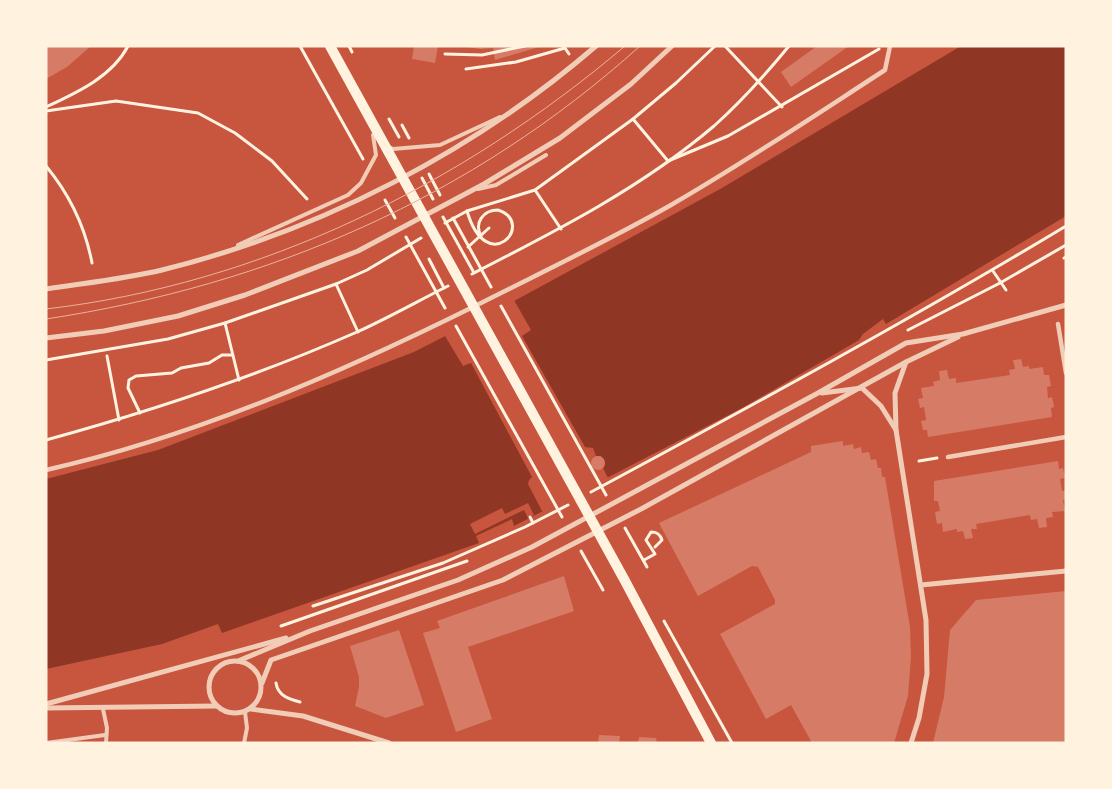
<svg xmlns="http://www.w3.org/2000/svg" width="1112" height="789" font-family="Figtree,sans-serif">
	<rect width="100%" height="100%" fill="#c8553d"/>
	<path fill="#8f3625" d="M961 46H1066V216L886 324 883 319 863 334 859 340 742 408 514 526 512 519 476 536 479 543 222 633 218 624 162 644 46 669V479L158 450 414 352 516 300 722 188Z"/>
	<g fill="#c8553d">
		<path d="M512 300H514L531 330 522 336 585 447 593 448 596 456H601L605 463 603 468 609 480 547 511H542L528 484 529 480 532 477 471 363 463 366 445 336 448 332Z"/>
		<path d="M528 503 534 515 528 518 524 510 475 534 470 524 502 508 505 514Z"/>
	</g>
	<g fill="#d67c66">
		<path d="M46 46H91L67 67 46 79Z"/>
		<path d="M414 46H438L435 63 412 59Z"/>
		<path d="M460 46H542L495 60 493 48 480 49Z"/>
		<path d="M817 46H849L791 87 781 72Z"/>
		<path d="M1021 359 1023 367 1029 366V369L1043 367 1044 375H1049L1051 386 1047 387 1048 398 1052 397 1054 407 1051 408 1052 417 928 437 927 430H923L921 421 926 420 924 407 920 408 918 399 923 398 921 388 934 386 933 382 940 380 939 371 947 370 949 379 956 378V383L1010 375 1009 370 1015 369 1013 360Z"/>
		<path d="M843 441V446L853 444 854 449 861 447 862 453 869 452 871 460 876 459 878 468H881L882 477H885L910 627 911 656 908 696 894 743H812L791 705 766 719 720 634 775 604V600L758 567 752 566 698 596 659 523 811 452V446Z"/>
		<circle cx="598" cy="463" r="7"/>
		<path d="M1058 461 1059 469 1063 468 1065 478 1060 479 1062 491 1066 490V500H1063L1065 511 1052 512 1053 517 1046 518 1047 527 1039 528 1037 519 1031 520 1030 515 976 524 977 529H971L973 538 965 539 963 531 957 532V529L943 532 942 523 937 524 935 512 940 511 938 501H934V481Z"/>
		<path d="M564 576 574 611 468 647 492 719 456 732 423 633 440 628 437 621Z"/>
		<path d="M1066 591V743H933L944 697 950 630 976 600Z"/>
		<path d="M399 630 424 705 386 718 355 706 359 687V677L350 646Z"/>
		<path d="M599 735 620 736 619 743H598Z"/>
		<path d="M639 737 656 738 657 743H638Z"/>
	</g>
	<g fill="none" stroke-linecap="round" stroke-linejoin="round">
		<g stroke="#fff3e0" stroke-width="3">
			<path d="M300 46 363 159"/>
			<path d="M349 46 352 52"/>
			<path d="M725 46 782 107"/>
			<path d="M445 54 482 55 525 46"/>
			<path d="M466 69 516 62 565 48 569 54"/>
			<path d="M46 107C76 93 112 77 128 46"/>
			<path d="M46 111 116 101 198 113 235 133 272 161 307 199"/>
			<path d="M389 119 399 137"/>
			<path d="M633 119 668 161 728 136 879 49"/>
			<path d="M402 125 409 138"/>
			<path d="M46 166C70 195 85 226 92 263"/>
			<path d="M429 174 440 195"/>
			<path d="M422 178 433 199"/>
			<path d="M535 190 561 229"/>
			<path d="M385 200 395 218"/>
			<path d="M467 211C487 279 537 223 498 210 483 210 474 223 481 236"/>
			<path d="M443 217 473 271"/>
			<path d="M453 218 491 287"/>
			<path d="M445 223 467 211 535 190 633 119 676 83 715 46"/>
			<path d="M406 237 445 308"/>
			<path d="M468 247 489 228"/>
			<path d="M1064 258 1066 257"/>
			<path d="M429 259 444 288"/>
			<path d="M993 271 1006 290"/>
			<path d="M472 274C556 231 641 188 714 126 741 102 766 74 789 46"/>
			<path d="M336 284 358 332"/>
			<path d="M501 306 606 495"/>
			<path d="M225 323 239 380"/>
			<path d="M456 326 562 517"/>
			<path d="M908 330 1000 283 1066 245"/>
			<path d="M107 356 119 420"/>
			<path d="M46 360 168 339 225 323 336 284 367 270 421 238"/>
			<path d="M140 413 128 388 129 380 136 376 172 373 181 368 209 363 222 355H232"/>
			<path d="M46 440C152 411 257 376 357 332 388 318 418 301 448 286"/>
			<path d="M919 461 937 458"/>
			<path d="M591 492C751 406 910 320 1066 226"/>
			<path d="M530 517 533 523"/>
			<path d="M625 528 647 567"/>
			<path d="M581 551 603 590"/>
			<path d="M644 560 655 554 646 540 651 532C657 532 660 534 662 540L655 547"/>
			<path d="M313 606 443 563 525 527 568 505"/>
			<path d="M664 621 732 743"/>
			<path d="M281 626 467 561"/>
			<path d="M276 683C278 696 289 699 300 702"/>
		</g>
		<g stroke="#f1ccb7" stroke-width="4">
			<path d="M389 147 393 149 440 145 500 117"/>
			<path d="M478 189 496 185 546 155"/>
			<path d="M238 245 348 195 361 183 376 155 373 135 377 138"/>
			<path d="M103 709 107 728 106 743"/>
			<path d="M46 743 105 735"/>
			<path d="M244 743 247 728 245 712"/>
		</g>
		<g stroke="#f1ccb7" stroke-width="4.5">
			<path d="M1058 324 1066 373"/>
			<path d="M948 457 1066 437"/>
			<path d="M46 470C196 436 338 374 475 306 540 273 608 241 671 205 744 163 814 116 885 70L890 46"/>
		</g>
		<g stroke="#f1ccb7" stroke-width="5">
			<path d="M46 289C85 283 124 279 162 270 320 231 473 152 596 46"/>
			<path d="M46 338 104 331 178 316 245 295 358 251 484 184 560 138 631 84 672 46"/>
			<path d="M906 362 895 393 896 430 926 620 927 674 919 718 911 743"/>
			<path d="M822 393 862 388 881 406 896 430"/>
			<path d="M921 585 1066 571"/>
			<circle cx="235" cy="687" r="26"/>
			<path d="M238 661 310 631 458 580 532 547 818 393 906 343 963 334 1066 305"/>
			<path d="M262 683 271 660 503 580 643 508 906 362 958 337"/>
			<path d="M46 704 286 638"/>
			<path d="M46 708 217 706"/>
			<path d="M251 709 303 716 389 743"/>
		</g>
		<path stroke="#fff3e0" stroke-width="10" d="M330 46 624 579 711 743"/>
		<g stroke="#e9b49f" stroke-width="1">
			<path d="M46 309C261 284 461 185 625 46"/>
			<path d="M46 319C270 285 471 198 640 46"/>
		</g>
	</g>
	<rect width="1112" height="789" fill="none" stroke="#fff3e0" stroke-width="95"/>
</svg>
